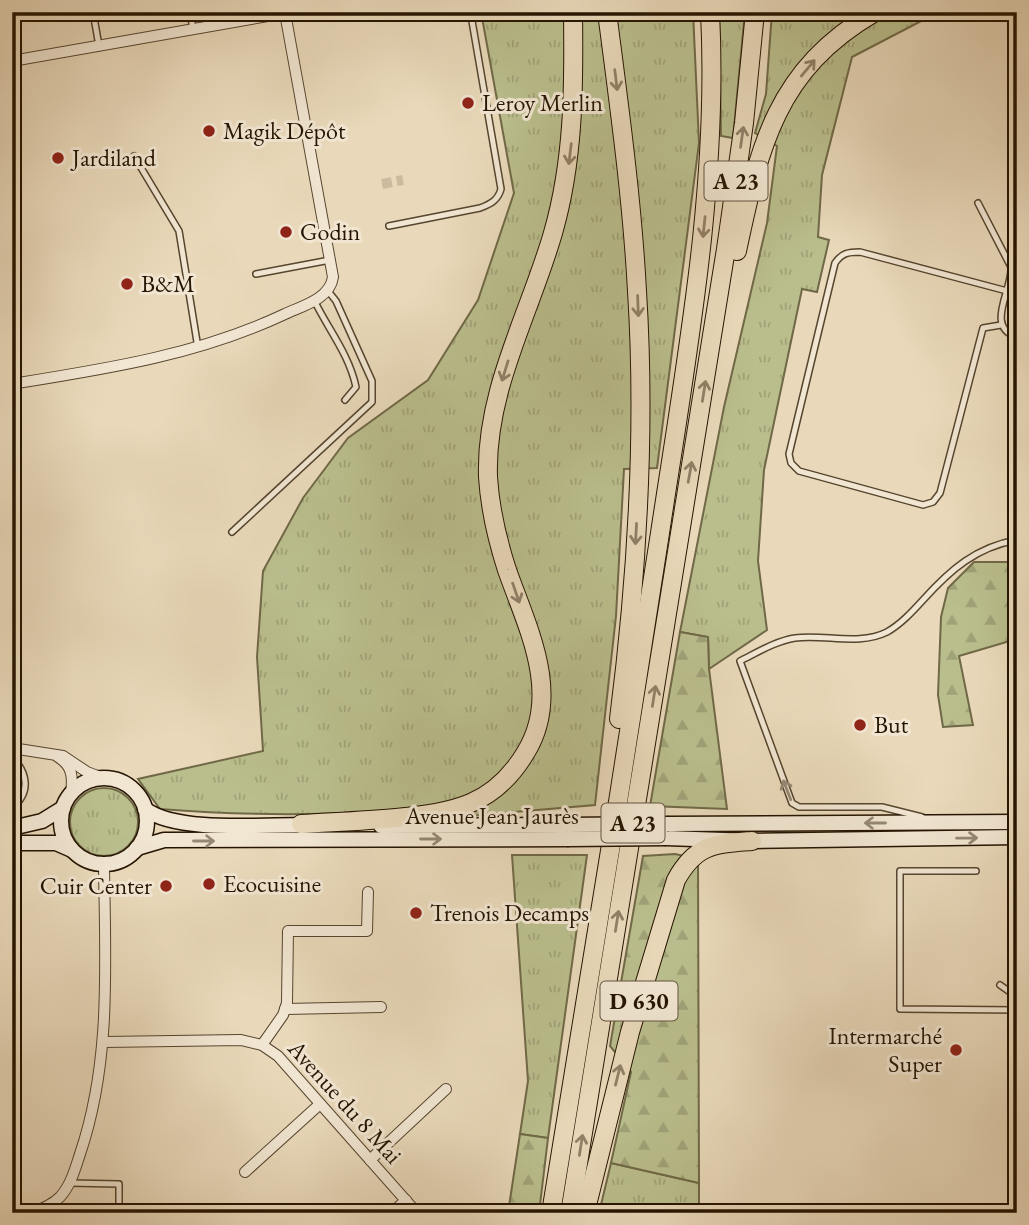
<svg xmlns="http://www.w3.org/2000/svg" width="1029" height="1225" font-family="'EB Garamond',serif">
	<defs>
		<pattern id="grass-tufts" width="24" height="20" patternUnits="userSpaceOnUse" patternTransform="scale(1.75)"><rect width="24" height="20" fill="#babe8d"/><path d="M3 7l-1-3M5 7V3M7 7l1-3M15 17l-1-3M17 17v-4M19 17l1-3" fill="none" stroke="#a0a278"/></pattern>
		<pattern id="forest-firs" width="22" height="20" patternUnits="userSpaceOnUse" patternTransform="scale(1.75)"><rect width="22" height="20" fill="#babe8d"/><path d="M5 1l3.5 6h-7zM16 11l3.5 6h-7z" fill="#a0a278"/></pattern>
	</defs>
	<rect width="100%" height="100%" fill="#e9d9ba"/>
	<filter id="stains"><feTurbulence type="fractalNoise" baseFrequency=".00286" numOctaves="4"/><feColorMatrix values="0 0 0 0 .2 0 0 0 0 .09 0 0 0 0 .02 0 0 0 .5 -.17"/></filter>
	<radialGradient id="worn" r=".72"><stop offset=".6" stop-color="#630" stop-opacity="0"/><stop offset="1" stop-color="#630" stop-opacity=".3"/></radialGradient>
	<g fill="url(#grass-tufts)" stroke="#706947" stroke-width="2">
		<path d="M481 12H693L699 143 657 468 624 469 616 616 595 805 457 817 440 804C348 818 252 816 160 809L138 779 263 751 257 657 263 571 303 498 348 438 428 380 478 300 514 193Z"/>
		<path d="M719 12H745L733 138 721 136Z"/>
		<path d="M772 12H1017V21L923 20 852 57 822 175 818 237 829 240 817 292 802 289 764 470 758 561 767 630 709 669 708 637 680 632 724 407 767 223 777 146 755 133 766 94Z"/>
		<circle cx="104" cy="822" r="34"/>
		<path d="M512 855H587L548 1138 520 1134 528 1081Z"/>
		<path d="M611 1163 699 1183V1213H599Z"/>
	</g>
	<g fill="url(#forest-firs)" stroke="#706947" stroke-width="2">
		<path d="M974 562H1017V607L1010 641 959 656 973 725 943 727 938 695 941 617 948 588Z"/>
		<path d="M680 632 708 637 709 669 727 809 650 806Z"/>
		<path d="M675 854 698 859 699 1183 611 1163 631 1072 610 1046 643 856Z"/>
		<path d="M520 1134 548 1138 539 1213H508Z"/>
	</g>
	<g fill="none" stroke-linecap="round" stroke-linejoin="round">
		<path stroke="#ccbb9e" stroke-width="10" stroke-dasharray="10 5" stroke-linecap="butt" d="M382 184 403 180"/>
		<g stroke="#56452f" stroke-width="8">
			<g id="lane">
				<path d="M93 12 99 46"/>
				<path d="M190 12 193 29"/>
				<path d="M134 156 179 231 198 348"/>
				<path d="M978 203 1011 267C1013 289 984 327 1017 337"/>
				<path d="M389 226 480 208C491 204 498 200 501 189L472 21 468 12"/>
				<path d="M256 274 330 260"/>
				<path d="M314 300C328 329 349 354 356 387L345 400"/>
				<path d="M1001 325 983 328 940 493 933 502 923 505 799 471 791 463 789 454 835 263C842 253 848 252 860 252L1007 291"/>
				<path d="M232 532 372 402V381L336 301 328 291"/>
				<path d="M12 757C28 773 31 793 12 808"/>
				<path d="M922 817 882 807H799L792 803 740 661C758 652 776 641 795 638 825 634 859 646 887 632 901 624 912 612 923 600 950 570 976 547 1017 540"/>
				<path d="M976 871H900V1009L1017 1010"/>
				<path d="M1000 985 1017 997"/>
				<path d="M69 1183 119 1184V1213"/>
			</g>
		</g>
		<g stroke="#56452f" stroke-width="12">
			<g id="street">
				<path d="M12 61 285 13 333 277C330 299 302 306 285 314 198 355 106 369 12 384"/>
				<path d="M12 748 63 756 87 772 103 778"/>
				<path d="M58 757C73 766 73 778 71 794"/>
				<path d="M285 1009 381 1007"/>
				<path d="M104 1042 241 1040 262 1045 278 1056 417 1213"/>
				<path d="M262 1045 283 1015 287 1003 288 931H367L368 892"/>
				<path d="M370 1160 446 1089"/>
				<path d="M245 1172 320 1104"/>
				<path d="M32 1213C42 1209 52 1205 60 1197 71 1185 75 1169 80 1154 112 1060 105 961 104 863"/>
				<path d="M392 1213 406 1200"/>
			</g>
		</g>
		<g stroke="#251401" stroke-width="17">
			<g id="secondary">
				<circle cx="104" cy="821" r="43"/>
				<path d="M145 809C178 834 269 824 311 825"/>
				<path d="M669 824 1017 822"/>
				<path d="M381 826 568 825"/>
				<path d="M12 828 42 821 63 808"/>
				<path d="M666 838 752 841 1017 837"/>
				<path d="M12 843H56L72 850"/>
				<path d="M137 848 164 840 567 839"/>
			</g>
		</g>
		<g stroke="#251401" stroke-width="20">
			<g id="highway">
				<path d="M607 12C619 105 632 198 637 291 646 433 637 578 619 719"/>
				<path d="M737 251C759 148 775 70 875 12"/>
				<path d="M301 824C333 822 364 821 396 818 454 812 494 806 526 752 562 693 527 627 507 570 497 539 490 509 488 477 485 391 530 313 553 233 574 160 574 87 573 12"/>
				<path d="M551 1213C589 986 625 760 660 533 686 360 719 187 710 12"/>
				<path d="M570 1213 726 249 744 123 755 12"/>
				<path d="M585 1213 630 1032 676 880C696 844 714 844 752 841"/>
			</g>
		</g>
		<use href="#lane" stroke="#f1e6d2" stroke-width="5"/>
		<use href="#street" stroke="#f1e6d2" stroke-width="10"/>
		<use href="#secondary" stroke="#f1e6d2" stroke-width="14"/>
		<use href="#highway" stroke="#e9d9ba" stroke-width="18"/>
		<g stroke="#251401" stroke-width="17" stroke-linecap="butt">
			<g id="secondary-bridge">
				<path d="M568 825 669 824"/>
				<path d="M567 839 666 838"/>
			</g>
		</g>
		<use href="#secondary-bridge" stroke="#f1e6d2" stroke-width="14"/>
	</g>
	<defs><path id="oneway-shaft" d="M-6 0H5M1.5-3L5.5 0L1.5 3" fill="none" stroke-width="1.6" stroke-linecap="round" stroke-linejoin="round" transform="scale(1.75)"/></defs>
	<g stroke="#918067">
		<use href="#oneway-shaft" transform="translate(808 68) rotate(-50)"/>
		<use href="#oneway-shaft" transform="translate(616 80) rotate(83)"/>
		<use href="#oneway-shaft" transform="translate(742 137) rotate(-82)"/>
		<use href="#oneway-shaft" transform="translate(570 154) rotate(97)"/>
		<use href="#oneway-shaft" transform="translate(704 227) rotate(96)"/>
		<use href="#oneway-shaft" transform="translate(638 306) rotate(88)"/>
		<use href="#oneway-shaft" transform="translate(505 371) rotate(107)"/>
		<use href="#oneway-shaft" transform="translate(704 391) rotate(-81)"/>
		<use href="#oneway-shaft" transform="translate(690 472) rotate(-80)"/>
		<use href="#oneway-shaft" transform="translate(636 534) rotate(93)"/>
		<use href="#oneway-shaft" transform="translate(516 593) rotate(71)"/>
		<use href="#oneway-shaft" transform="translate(654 696) rotate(-81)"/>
		<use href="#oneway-shaft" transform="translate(617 921) rotate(-81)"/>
		<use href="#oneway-shaft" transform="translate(618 1075) rotate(-76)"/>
		<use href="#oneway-shaft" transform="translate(581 1145) rotate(-81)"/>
	</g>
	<g stroke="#958874">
		<use href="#oneway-shaft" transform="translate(787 790) rotate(-111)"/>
		<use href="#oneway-shaft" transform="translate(875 823) rotate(180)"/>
		<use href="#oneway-shaft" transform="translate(967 838) rotate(-1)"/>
		<use href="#oneway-shaft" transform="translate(431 839)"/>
		<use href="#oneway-shaft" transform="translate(204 841)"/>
	</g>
	<g fill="#8f2418" stroke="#f1e6d2" stroke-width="2.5">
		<circle cx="468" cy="103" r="7"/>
		<circle cx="209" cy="131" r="7"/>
		<circle cx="58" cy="158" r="7"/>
		<circle cx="286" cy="232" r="7"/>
		<circle cx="127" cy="284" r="7"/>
		<circle cx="860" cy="725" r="7"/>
		<circle cx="209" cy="884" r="7"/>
		<circle cx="166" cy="886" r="7"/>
		<circle cx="416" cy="913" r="7"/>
		<circle cx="956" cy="1050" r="7"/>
	</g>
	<g text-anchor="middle" stroke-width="6" stroke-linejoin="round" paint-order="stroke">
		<g fill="#f1e6d2" stroke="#625340" stroke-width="2">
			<rect x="704.5" y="161.5" width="63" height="39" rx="5"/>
			<rect x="601.5" y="803.5" width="63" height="39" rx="5"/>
			<rect x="600.5" y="981.5" width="77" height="39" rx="5"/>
		</g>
		<g font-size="23" font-weight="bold" fill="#251401">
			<text x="736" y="189">A 23</text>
			<text x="633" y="831">A 23</text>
			<text x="639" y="1009">D 630</text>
		</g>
		<g font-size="24" fill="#251401" stroke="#f1e6d2" text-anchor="start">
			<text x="482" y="111">Leroy Merlin</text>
			<text x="223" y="139">Magik Dépôt</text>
			<text x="72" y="166">Jardiland</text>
			<text x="300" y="240">Godin</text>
			<text x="141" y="292">B&amp;M</text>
			<text x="874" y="733">But</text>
			<text x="223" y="892">Ecocuisine</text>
			<text x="152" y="894" text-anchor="end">Cuir Center</text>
			<text x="430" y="921">Trenois Decamps</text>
			<text x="942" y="1044" text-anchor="end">Intermarché<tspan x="942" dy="28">Super</tspan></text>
		</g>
		<g font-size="24" fill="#251401" stroke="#f1e6d2">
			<text x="492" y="824">Avenue Jean Jaurès</text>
			<text transform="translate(345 1102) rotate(48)" y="8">Avenue du 8 Mai</text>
		</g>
	</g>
	<rect width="1029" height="1225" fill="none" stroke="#e9d9ba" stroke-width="42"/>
	<rect x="14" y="14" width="1001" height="1197" fill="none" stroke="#251401" stroke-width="3.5"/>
	<rect x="21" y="21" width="987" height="1183" fill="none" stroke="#251401" stroke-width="2"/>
	<rect width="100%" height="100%" filter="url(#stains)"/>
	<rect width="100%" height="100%" fill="url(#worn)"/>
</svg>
